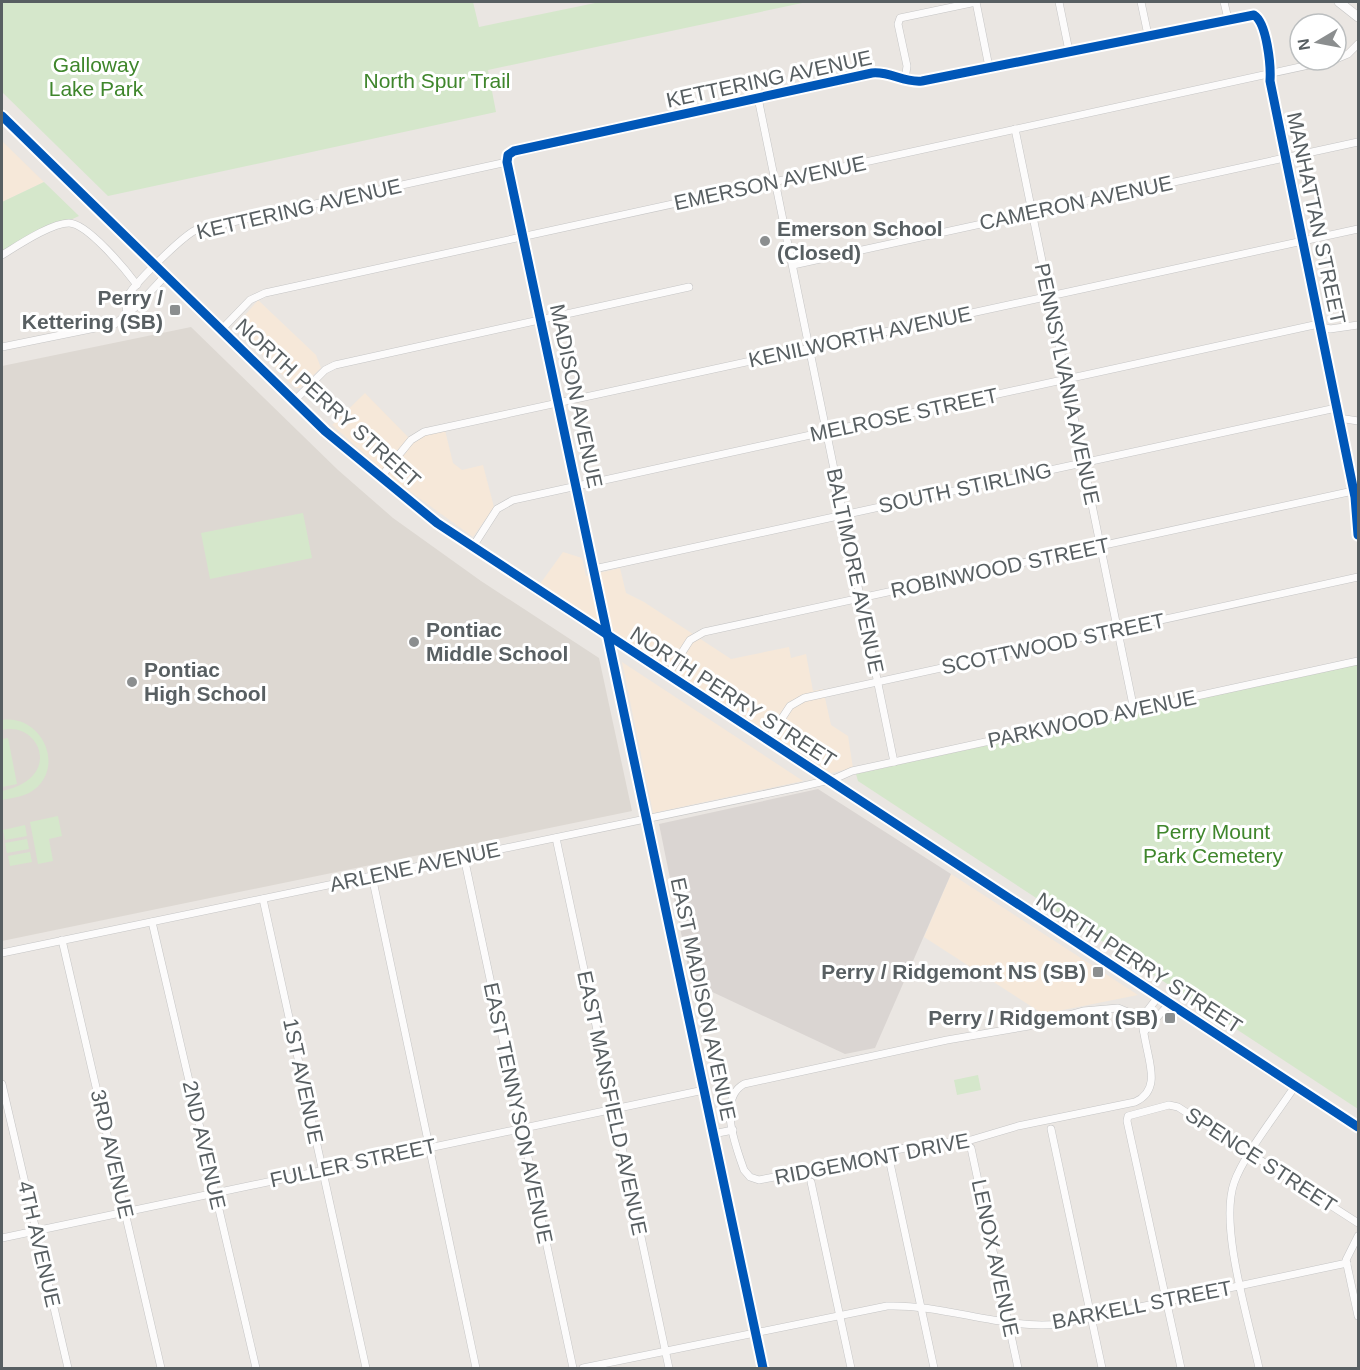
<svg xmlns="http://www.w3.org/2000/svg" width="1360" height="1370" font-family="Arial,sans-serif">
	<rect width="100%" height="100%" fill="#eae6e2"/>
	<g fill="#f6e8d9">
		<path d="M2 141 44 182 2 202Z"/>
		<path d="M258 300 316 355 321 368 300 388H295L235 327Z"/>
		<path d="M365 393 408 437 445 430 453 463 462 470 483 465 494 507 473 537 394 480 332 425Z"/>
		<path d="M563 552 582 558 586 576 620 568 626 593 644 602 731 659 789 647 791 658 806 654 813 691 823 689 831 725 848 736 853 768 831 773 540 584Z"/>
		<path d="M622 662 803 781 653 813Z"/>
		<path d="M951 874 1138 995 1043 1014 924 937Z"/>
	</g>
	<path fill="#dad5d2" d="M818 789 951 874 875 1048 845 1054 691 982 659 824Z"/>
	<path fill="#ddd8d2" d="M191 327 338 470 393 518 481 581 599 658 632 811 2 941V366Z"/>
	<g fill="#d5e7cb">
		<path d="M2 2H473L479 27 600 2H807L488 70 496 112 108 196 2 92Z"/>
		<path d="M44 182 79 216 2 251V202Z"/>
		<path d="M303 513 312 558 210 579 201 533Z"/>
		<path d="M1358 664V1109L858 781 856 774Z"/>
		<path d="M2 720C43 714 68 771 29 793 21 797 11 798 2 800V791C64 778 40 721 2 730Z"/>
		<path d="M8 738 17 784 2 787V739Z"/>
		<path d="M58 816 62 836 49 839 53 861 38 864 30 822Z"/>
		<path d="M25 825 27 836 5 840 3 830Z"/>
		<path d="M27 839 29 849 7 853 5 843Z"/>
		<path d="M30 852 32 862 10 866 8 856Z"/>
		<path d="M978 1075 981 1090 957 1095 954 1080Z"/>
	</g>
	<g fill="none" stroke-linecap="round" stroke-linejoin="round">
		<g stroke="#c5c5c5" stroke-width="8">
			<g id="street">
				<path d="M976 2 989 67"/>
				<path d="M1059 2 1069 51"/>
				<path d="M1141 2 1148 35"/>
				<path d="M1224 2 1228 19"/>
				<path d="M1336 59 1348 54 1358 44"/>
				<path d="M905 80 907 66 898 24 900 18 976 2"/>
				<path d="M758 98 894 762"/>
				<path d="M1015 129 1134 710"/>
				<path d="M2 255C17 246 51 223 69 223 87 223 126 270 137 285"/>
				<path d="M793 265 1358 142"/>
				<path d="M126 313C127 308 125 303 127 298 131 286 184 235 196 230L507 162"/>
				<path d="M221 330 250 300 265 293 1332 60"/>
				<path d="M2 347 115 324 138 305 165 276"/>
				<path d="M294 401 325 370 335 365 689 287"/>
				<path d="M1339 418 1358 421"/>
				<path d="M380 478 411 440 424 432 1358 229"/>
				<path d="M472 548 497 509 513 500 1314 325 1330 329 1358 325"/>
				<path d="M594 569 1336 408"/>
				<path d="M667 676 690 640 704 632 1353 491"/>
				<path d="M767 741 790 706 804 698 1358 577"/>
				<path d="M556 838 669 1368"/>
				<path d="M464 857 573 1368"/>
				<path d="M372 876 476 1368"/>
				<path d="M263 899 366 1368"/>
				<path d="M152 922 256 1368"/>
				<path d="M62 940 161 1368"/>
				<path d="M2 953 799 787 834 779 852 771 1358 661"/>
				<path d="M1118 1008 1140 1017C1143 1026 1144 1035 1146 1044 1150 1065 1160 1091 1135 1102L1018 1126 971 1140 920 1145 886 1152 865 1162 812 1174 800 1172 759 1180 750 1177 744 1170C736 1147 717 1099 744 1084L947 1040 1029 1026 1083 1011Z"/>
				<path d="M1141 1019 1158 997"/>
				<path d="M1144 1032 1169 1004"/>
				<path d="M2 1084 68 1368"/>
				<path d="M1051 1129 1102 1368"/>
				<path d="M713 1134 733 1130"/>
				<path d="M971 1148 1018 1368"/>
				<path d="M890 1163 934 1368"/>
				<path d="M811 1182 851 1368"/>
				<path d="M1358 1236 1346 1260 1358 1316"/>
				<path d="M2 1238 704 1090"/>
				<path d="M583 1368 887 1306C946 1304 1001 1330 1060 1324L1347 1263"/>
				<path d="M763 1368 507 162 508 155 514 151 872 73C890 71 904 83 922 81L1254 15C1267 23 1271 66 1270 81L1355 497 1358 535"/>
				<path d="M1181 1368 1127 1121 1128 1116 1169 1105 1178 1107 1358 1223"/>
				<path d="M1259 1368C1249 1321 1219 1227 1234 1183 1243 1156 1278 1112 1295 1086"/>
			</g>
		</g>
		<g stroke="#c5c5c4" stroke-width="10">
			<path id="secondary" d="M1339 2 1358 17"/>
		</g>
		<g stroke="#d5c0ad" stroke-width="12">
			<path id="primary" d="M2 116 325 431 437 523 1358 1127"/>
		</g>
		<use href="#street" stroke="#fcfbfb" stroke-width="7"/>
		<use href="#secondary" stroke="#fcfbfb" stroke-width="9"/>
		<use href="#primary" stroke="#f2ece5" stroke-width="10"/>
		<g stroke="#fff" stroke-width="13">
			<g id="cycleway">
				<path d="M2 116 325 431 437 523 1358 1127"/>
				<path d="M763 1368 507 162 508 155 514 151 872 73C890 71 904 83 922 81L1254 15C1267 23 1271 66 1270 81L1355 497 1358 535"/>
			</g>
		</g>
		<use href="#cycleway" stroke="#0057b8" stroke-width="9"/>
	</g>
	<g fill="#8b8e8f" stroke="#fff" stroke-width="2">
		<circle cx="765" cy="241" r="6"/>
		<rect x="169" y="304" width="12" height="12" rx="3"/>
		<circle cx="414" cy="642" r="6"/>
		<circle cx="132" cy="682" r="6"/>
		<rect x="1092" y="966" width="12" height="12" rx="3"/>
		<rect x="1164" y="1012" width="12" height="12" rx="3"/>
	</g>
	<g text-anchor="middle" stroke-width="6" stroke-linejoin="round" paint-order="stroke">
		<g font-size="21" fill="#3f862c" stroke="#fff">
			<text x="96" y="72">Galloway<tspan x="96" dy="24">Lake Park</tspan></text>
			<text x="437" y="88">North Spur Trail</text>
			<text x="1213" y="839">Perry Mount<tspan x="1213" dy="24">Park Cemetery</tspan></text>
		</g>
		<g font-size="21" fill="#585f62" stroke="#fff">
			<text transform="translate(769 79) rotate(-12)" y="7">KETTERING AVENUE</text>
			<text transform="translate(770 183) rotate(-12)" y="7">EMERSON AVENUE</text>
			<text transform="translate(1076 203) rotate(-12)" y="7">CAMERON AVENUE</text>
			<text transform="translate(299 209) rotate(-13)" y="7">KETTERING AVENUE</text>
			<text transform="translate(1316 218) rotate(78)" y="7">MANHATTAN STREET</text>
			<text transform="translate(860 337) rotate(-12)" y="7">KENILWORTH AVENUE</text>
			<text transform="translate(1067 384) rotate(78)" y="7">PENNSYLVANIA AVENUE</text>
			<text transform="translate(576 396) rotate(78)" y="7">MADISON AVENUE</text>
			<text transform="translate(328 403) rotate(42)" y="7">NORTH PERRY STREET</text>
			<text transform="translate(904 415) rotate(-12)" y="7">MELROSE STREET</text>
			<text transform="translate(965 488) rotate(-12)" y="7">SOUTH STIRLING</text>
			<text transform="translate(1000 568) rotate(-12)" y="7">ROBINWOOD STREET</text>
			<text transform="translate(855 571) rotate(78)" y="7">BALTIMORE AVENUE</text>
			<text transform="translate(1053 644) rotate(-12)" y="7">SCOTTWOOD STREET</text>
			<text transform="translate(733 697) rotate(33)" y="7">NORTH PERRY STREET</text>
			<text transform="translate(1092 719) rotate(-12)" y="7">PARKWOOD AVENUE</text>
			<text transform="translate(415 867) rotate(-12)" y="7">ARLENE AVENUE</text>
			<text transform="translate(1139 963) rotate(33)" y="7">NORTH PERRY STREET</text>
			<text transform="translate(703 999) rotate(78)" y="7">EAST MADISON AVENUE</text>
			<text transform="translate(303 1081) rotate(78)" y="7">1ST AVENUE</text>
			<text transform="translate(612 1103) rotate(78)" y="7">EAST MANSFIELD AVENUE</text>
			<text transform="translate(518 1113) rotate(78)" y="7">EAST TENNYSON AVENUE</text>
			<text transform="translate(204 1145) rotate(77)" y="7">2ND AVENUE</text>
			<text transform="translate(112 1154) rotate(77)" y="7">3RD AVENUE</text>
			<text transform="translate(872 1159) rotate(-11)" y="7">RIDGEMONT DRIVE</text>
			<text transform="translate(1261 1160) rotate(33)" y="7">SPENCE STREET</text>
			<text transform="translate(353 1163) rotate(-12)" y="7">FULLER STREET</text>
			<text transform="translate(39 1244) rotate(77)" y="7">4TH AVENUE</text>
			<text transform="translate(995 1258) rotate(78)" y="7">LENOX AVENUE</text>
			<text transform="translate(1142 1305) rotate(-11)" y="7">BARKELL STREET</text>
		</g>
		<g font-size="21" font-weight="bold" fill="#585f62" stroke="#fff" text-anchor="start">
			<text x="777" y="236">Emerson School<tspan x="777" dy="24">(Closed)</tspan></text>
			<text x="163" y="305" text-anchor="end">Perry /<tspan x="163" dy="24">Kettering (SB)</tspan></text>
			<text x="426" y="637">Pontiac<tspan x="426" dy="24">Middle School</tspan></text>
			<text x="144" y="677">Pontiac<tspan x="144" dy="24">High School</tspan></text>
			<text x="1086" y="979" text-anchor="end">Perry / Ridgemont NS (SB)</text>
			<text x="1158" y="1025" text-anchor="end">Perry / Ridgemont (SB)</text>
		</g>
	</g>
	<rect width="1360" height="1370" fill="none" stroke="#585f62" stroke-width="6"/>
	<g transform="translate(1318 42) rotate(260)"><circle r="28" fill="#ffffff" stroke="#bcbfc0" stroke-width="1.5"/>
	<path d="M0-4.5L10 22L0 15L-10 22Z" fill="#8b8e8f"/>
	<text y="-9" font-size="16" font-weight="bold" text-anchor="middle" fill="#585f62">N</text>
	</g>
</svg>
